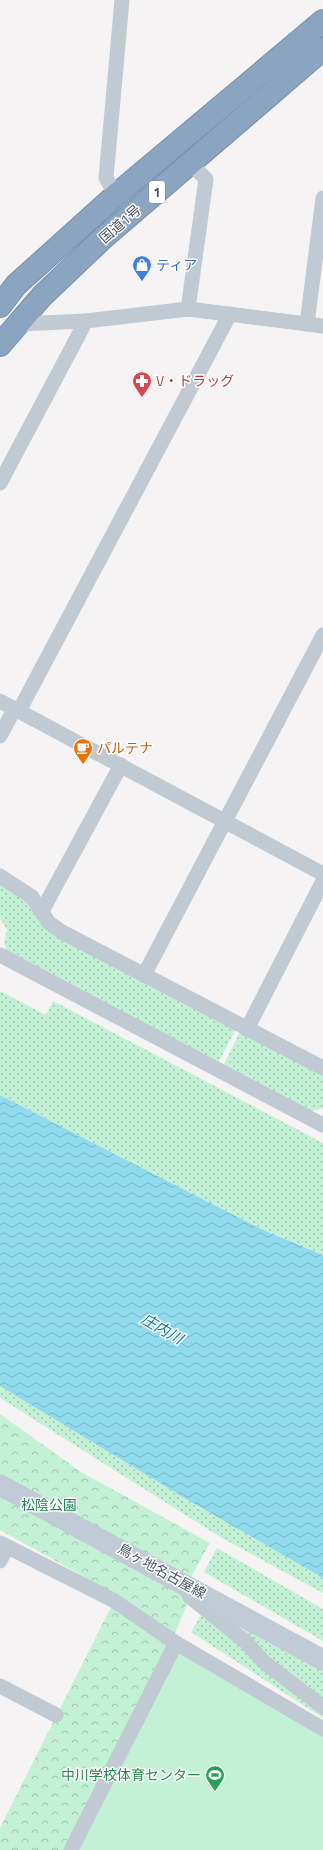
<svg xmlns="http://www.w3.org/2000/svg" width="323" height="1850" font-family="'Titillium Web','Noto Sans JP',sans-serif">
	<defs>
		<pattern id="grass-dots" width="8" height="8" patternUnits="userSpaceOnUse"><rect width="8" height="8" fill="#c3f1d5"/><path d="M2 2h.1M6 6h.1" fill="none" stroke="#a0c6b0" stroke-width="1.8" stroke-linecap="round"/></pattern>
		<pattern id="forest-crowns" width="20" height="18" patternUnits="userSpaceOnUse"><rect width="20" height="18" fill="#c3f1d5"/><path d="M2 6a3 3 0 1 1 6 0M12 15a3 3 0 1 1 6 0" fill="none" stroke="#a0c6b0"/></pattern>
		<pattern id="water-waves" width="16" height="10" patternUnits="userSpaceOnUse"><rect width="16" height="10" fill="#90daee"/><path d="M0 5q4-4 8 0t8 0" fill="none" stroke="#78b4c4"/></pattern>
	</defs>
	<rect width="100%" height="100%" fill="#f5f3f3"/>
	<g fill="url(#grass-dots)">
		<path d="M0 882 29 900 43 921 236 1029 217 1065 8 955 4 943 7 930 0 918Z"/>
		<path d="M0 991 46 1015 53 1001 323 1143V1255L261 1229 0 1095Z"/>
		<path d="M240 1032 323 1075V1108L308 1112 222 1068Z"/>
		<path d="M0 1386 186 1499 323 1578V1593L222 1538 0 1398Z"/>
		<path d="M217 1548 323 1609V1641L204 1572Z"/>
		<path d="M194 1596 323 1669V1703Z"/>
		<path d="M204 1610 323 1713V1718L191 1632Z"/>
	</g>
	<path fill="url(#forest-crowns)" d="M0 1414 81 1472 210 1543 191 1577 188 1602 169 1647 63 1850H0V1828L117 1595 0 1530Z"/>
	<path fill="#c3f1d5" d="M178 1652 323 1735V1850H78Z"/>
	<path fill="url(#water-waves)" d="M0 1095 261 1229 323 1255V1578L186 1499 0 1386Z"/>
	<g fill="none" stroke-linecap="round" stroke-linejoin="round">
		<g stroke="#7690ad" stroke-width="24">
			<g id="highway">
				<path d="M0 306 16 285 116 195 323 21"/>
				<path d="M0 345 42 296 102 239 323 49"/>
			</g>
		</g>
		<g stroke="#c1cad2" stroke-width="15">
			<path d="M116 195 106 178 122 0"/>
			<path d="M188 309 206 179 190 163"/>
			<path d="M19 324 86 321"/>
			<path d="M307 324 323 198"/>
			<path d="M0 483 86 321 188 309 323 326"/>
			<path d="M0 701 323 874"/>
			<path d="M19 711 230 314"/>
			<path d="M0 736 15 708"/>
			<path d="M0 876 32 897 49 923 62 932 323 1068"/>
			<path d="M42 911 121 765"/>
			<path d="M0 955 323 1125"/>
			<path d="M144 975 323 635"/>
			<path d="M247 1029 323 881"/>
			<path d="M0 1543 113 1600 176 1643 323 1729"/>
			<path d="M0 1561 7 1547"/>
			<path d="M188 1593 190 1597 246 1642 265 1663 323 1707"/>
			<path d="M0 1686 56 1715"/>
			<path d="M71 1850 176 1643"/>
		</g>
		<path stroke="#c1cbd6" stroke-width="21" d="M0 1485 323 1660"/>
		<use href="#highway" stroke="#8ba5c1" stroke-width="22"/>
	</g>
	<defs>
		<g id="shop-pin" transform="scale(1)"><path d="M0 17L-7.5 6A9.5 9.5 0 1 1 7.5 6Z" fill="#3f7fe0" stroke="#fff"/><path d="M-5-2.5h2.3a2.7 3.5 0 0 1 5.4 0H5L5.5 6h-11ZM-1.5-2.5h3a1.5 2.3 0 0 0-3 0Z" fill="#fff"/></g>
		<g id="pharmacy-pin" transform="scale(1)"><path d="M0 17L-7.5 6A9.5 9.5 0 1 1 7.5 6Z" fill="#e0444e" stroke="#fff"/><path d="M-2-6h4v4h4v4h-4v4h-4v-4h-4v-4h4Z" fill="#fff"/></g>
		<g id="cafe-pin" transform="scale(1)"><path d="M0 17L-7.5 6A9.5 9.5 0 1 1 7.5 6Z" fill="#e8710a" stroke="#fff"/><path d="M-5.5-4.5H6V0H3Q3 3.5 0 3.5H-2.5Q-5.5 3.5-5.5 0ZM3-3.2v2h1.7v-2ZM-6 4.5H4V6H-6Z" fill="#fff"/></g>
		<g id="stadium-pin" transform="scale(1)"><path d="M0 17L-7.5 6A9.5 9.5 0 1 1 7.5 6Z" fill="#2e9e5b" stroke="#fff"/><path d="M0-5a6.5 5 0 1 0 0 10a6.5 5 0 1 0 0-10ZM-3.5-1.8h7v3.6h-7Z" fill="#fff"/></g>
	</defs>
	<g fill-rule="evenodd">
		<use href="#shop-pin" x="142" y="265"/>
		<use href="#pharmacy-pin" x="142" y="381"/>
		<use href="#cafe-pin" x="83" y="748"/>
		<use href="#stadium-pin" x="215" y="1775"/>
	</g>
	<g text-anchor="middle" stroke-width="3" stroke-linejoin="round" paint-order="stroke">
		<rect fill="#fff" stroke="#808990" stroke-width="1" x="149" y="181" width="16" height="22" rx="3"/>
		<g font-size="13" font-weight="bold" fill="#4a5661">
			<text x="157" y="197">1</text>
		</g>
		<g font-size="14" fill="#4a5661" stroke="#fff">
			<text transform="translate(120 224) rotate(-41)" y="5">国道1号</text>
			<text transform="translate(162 1571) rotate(29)" y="5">鳥ヶ地名古屋線</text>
		</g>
		<g font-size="14" fill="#366cbe" stroke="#fff" text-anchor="start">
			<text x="156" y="270">ティア</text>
		</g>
		<g font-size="14" fill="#be3a42" stroke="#fff" text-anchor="start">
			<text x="156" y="386">V・ドラッグ</text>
		</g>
		<g font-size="14" fill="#c56008" stroke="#fff" text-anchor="start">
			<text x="97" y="753">パルテナ</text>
		</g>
		<g font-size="14" fill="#17864f" stroke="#fff">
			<text x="49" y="1510">松陰公園</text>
		</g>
		<g font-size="14" fill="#27864d" stroke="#fff" text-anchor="end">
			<text x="201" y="1780">中川学校体育センター</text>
		</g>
		<g font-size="15" font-style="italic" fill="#0c7c9b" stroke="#fff">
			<text transform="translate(162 1329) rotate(30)" y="5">庄内川</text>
		</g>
	</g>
</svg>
